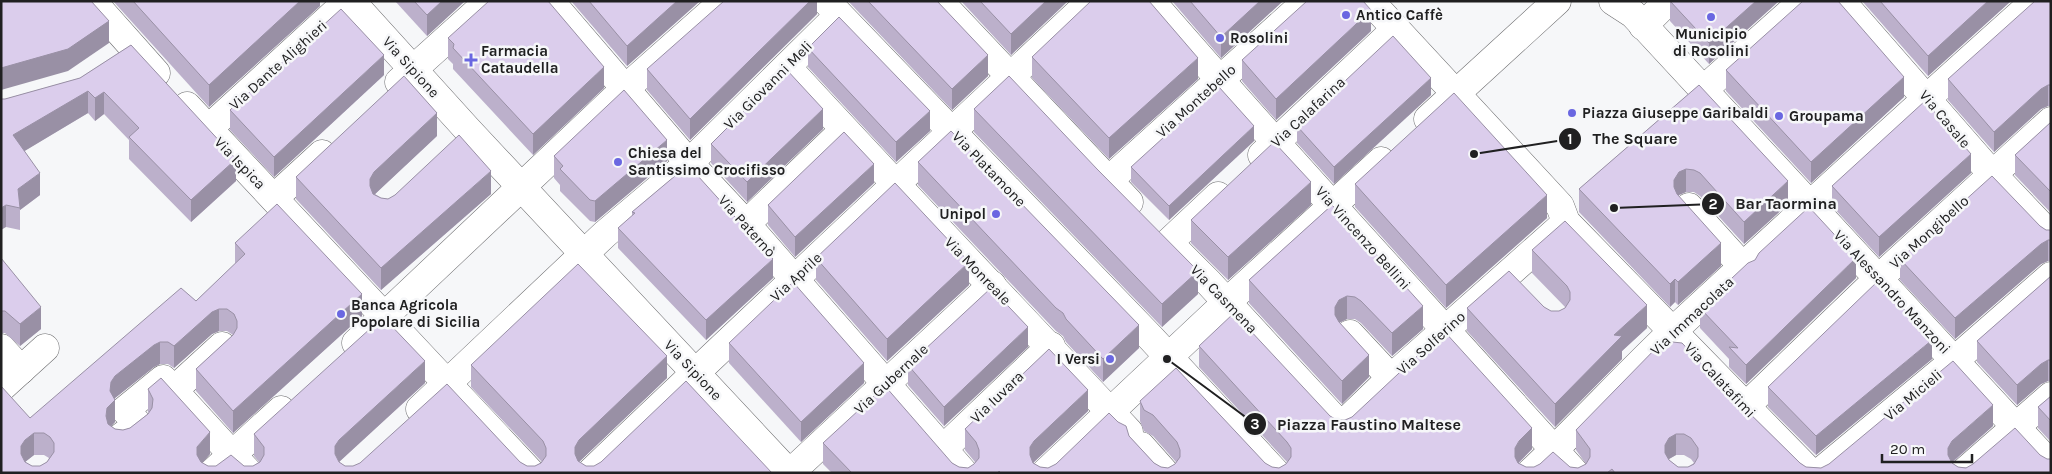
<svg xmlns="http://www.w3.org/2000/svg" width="2052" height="474" font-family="Karla,sans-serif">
	<rect width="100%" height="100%" fill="#f6f7f9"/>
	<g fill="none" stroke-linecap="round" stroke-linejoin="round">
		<g stroke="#6b6b6d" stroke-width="29">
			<g id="minor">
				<path d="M92 1 156 73"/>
				<path d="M351 1 467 129 789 473"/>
				<path d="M550 1 689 163 746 224 964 473"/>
				<path d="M939 1 1129 202"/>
				<path d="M1151 1C1289 161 1434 316 1575 473"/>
				<path d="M1370 1 1560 206 1566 222 1811 473"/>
				<path d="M1613 1 1633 14 2051 465"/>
				<path d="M1841 1 1992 174 2051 236"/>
				<path d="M827 2 1151 338 1276 473"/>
				<path d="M1643 26 1668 1"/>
				<path d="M787 67C900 190 1015 310 1129 432"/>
				<path d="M399 82 489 1"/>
				<path d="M1702 91 1803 1"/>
				<path d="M187 106 531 473"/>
				<path d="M1428 119 1557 1"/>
				<path d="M208 129 348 1"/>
				<path d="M1262 155 1396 29"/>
				<path d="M1108 181 1307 1"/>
				<path d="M274 198 322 154"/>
				<path d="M1689 207 1744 268"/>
				<path d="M746 224 844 130"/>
				<path d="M1169 242 1218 196"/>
				<path d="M1171 245 1209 283 1341 426 1391 378 1561 227"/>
				<path d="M1350 334 1391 378"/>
				<path d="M356 343 626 88 724 1"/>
				<path d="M1 348 21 370"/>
				<path d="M1 388 45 348"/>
				<path d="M174 390 222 346"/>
				<path d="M1745 407 1878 279 2051 121"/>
				<path d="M420 409 605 234 689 163 839 15"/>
				<path d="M121 437 138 424 125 410 163 379 249 473"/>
				<path d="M1141 446 1165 473"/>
				<path d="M943 449 1051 346"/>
				<path d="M212 473 281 410"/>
				<path d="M590 473C756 314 924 158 1091 1"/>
				<path d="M790 473 992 285"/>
				<path d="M1045 473 1227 302 1381 161"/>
				<path d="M1530 473C1580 426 1625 376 1675 329 1794 219 1914 109 2035 1"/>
				<path d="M1819 473 1955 360 2051 276"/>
				<path d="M1963 473 2051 396"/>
			</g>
		</g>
		<use href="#minor" stroke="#fff" stroke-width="28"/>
	</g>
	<g fill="#bcb0cb" fill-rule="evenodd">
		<path d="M113 1H320V6L209 107Z"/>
		<path d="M395 1H465L427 36Z"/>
		<path d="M571 1H700L627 66Z"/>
		<path d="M817 1V14L690 140 647 90V69Z"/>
		<path d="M848 1H937L988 76 952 110Z"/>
		<path d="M961 1H1068L1011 55Z"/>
		<path d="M1172 1H1283L1221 58Z"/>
		<path d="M1670 1H1779L1709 64 1670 21Z"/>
		<path d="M1862 1H2011L1928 76Z"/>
		<path d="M2051 1V106H2048L2041 109 1994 152 1948 100V79Z"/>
		<path d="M1371 31 1276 120 1242 81V60Z"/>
		<path d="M448 38 604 88 533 155 453 69V64L448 59Z"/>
		<path d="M131 45 236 181 191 222 129 159V140L104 114 95 121 88 113 24 151 40 195 20 210V230L6 227 5 99 80 78Z"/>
		<path d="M808 48 930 131 896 162 808 67Z"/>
		<path d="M1032 57 1198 79 1109 159 1032 78Z"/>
		<path d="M1726 70 1904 97 1811 183 1726 91Z"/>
		<path d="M384 75 274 177 230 130V110Z"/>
		<path d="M1699 85 1788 204 1744 244 1700 196 1694 192H1686L1679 195 1678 196 1721 266 1678 305 1675 302 1670 307 1579 212V189Z"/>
		<path d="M1431 95 1334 184 1297 143V126Z"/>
		<path d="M974 109 1198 294 1162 327 974 132Z"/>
		<path d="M2051 122V213L2015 175V155Z"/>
		<path d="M823 129 747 202 711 163V144Z"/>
		<path d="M437 136 375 194 381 198 388 199 491 194 381 290 296 199V177Z"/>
		<path d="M1254 141 1169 220 1131 182V167Z"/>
		<path d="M554 156 667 161 595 222 590 221 560 191V185L554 178Z"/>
		<path d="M918 162 1139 348 1103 382 1066 342 1063 336 1056 331 918 185Z"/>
		<path d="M688 165 773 278 706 340 618 248V228L632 216V212Z"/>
		<path d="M1971 173 1879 257 1832 206V186Z"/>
		<path d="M874 183 795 257 768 225V205Z"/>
		<path d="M1355 184 1547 218 1446 308 1355 207Z"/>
		<path d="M1311 205 1228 280 1191 243V220Z"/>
		<path d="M1332 205 1423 329 1392 356 1361 323 1355 319H1347L1339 323 1369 377 1342 404 1249 303V280Z"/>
		<path d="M2040 226 2046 230H2051V261H2048L2041 264 1955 339 1900 280V259Z"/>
		<path d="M235 243 362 316 233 433 196 391V369L233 335 227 331H219L212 334 174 368 168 364H160L154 367 115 398V422L111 426 115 429 123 430 130 428 149 413 148 412V389L210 454 202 463 208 466H253L259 462 254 456V434L425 383 339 462 345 466H353L520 462 527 466H535L542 462 471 387V365L667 378 579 462 586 466 1 473 30 418 196 301 235 264ZM34 455H44L49 458 47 462 40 466H32L25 462Z"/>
		<path d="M1532 250 1647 328 1622 351V359L1555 427 1467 331V308L1551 311H1559L1566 308 1532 273Z"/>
		<path d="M1 258 41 329 20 346 5 333H1Z"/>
		<path d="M816 258 969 285 887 361 816 280Z"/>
		<path d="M2051 276V381H2048L2041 384 2017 405 1977 362V341Z"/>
		<path d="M1856 278 1746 384 1729 367V359L1700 328V308Z"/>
		<path d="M729 343 864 383 801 442 729 363Z"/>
		<path d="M1199 346 1337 420 1532 449 1519 463 1526 467H1570L1578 468 1586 464 1576 450V430L1734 398 1800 463 1806 467 1821 468 1993 426 1952 463 1958 467 2051 473H832L823 464V443L952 463 959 467 968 468 974 464 975 462 965 450V429L1088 411 1033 463 1040 467 1048 468 1129 436 1154 463 1161 467 1168 468 1175 464 1176 462 1153 436 1144 431 1140 421V401L1272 467 1279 468 1286 464 1287 462 1199 367ZM1676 455H1684L1691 459 1694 463 1688 467H1678L1669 460V459Z"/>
		<path d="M1028 347 944 426 908 385V365Z"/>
		<path d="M1932 359 1816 455 1768 407V387Z"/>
		<path d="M2051 396V442L2038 428V407Z"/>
	</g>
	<g fill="#9990a5">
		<path d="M300 1H320V6L209 107V85Z"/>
		<path d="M442 1H465L427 36V15Z"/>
		<path d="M677 1H700L627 66V46Z"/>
		<path d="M810 1H817V14L690 140V119Z"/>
		<path d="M1046 1H1068L1011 55V34Z"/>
		<path d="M1260 1H1283L1221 58V37Z"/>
		<path d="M1756 1H1779L1709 64V43Z"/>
		<path d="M1988 1H2011L1928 76V56Z"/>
		<path d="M1371 10V31L1276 120V99Z"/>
		<path d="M109 21V43L68 71 1 90V68Z"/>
		<path d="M384 55V75L274 177V157Z"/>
		<path d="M988 55V76L952 110V89Z"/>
		<path d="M1198 58V79L1109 159V138Z"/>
		<path d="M604 67V88L533 155V134Z"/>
		<path d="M1904 77V97L1811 183V162Z"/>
		<path d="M1431 78V95L1334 184V167Z"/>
		<path d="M2048 85V106L2041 109 1994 152V132L2041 89Z"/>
		<path d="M88 91V113L13 158V135Z"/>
		<path d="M104 92V114L95 121V98Z"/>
		<path d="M823 109V129L747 202V182Z"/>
		<path d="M930 111V131L896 162V142Z"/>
		<path d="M437 113V136L374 195 370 202V179L374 172Z"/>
		<path d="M1254 126V141L1169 220V206Z"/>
		<path d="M667 140V161L595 222V201Z"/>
		<path d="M1971 154V173L1879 257V237Z"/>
		<path d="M236 159V181L191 222V200Z"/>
		<path d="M874 164V183L795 257V237Z"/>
		<path d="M1686 169V192L1679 195 1674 203V180L1679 172Z"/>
		<path d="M491 171V194L381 290V268Z"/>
		<path d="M40 173V195L20 210 18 189Z"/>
		<path d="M1788 181V204L1744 244V222Z"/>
		<path d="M1311 182V205L1228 280V257Z"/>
		<path d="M1547 195V218L1446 308V285Z"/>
		<path d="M6 205V227L1 230V208Z"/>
		<path d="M2048 240V261L2041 264 1955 339V318L2041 244Z"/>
		<path d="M1721 243V266L1678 305V282Z"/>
		<path d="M1856 258V278L1746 384V365Z"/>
		<path d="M773 259V278L706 340V320Z"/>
		<path d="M969 262V285L887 361V339Z"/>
		<path d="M1198 271V294L1162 327V304Z"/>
		<path d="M1675 279V302L1670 307V284Z"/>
		<path d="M362 294V316L233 433V411Z"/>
		<path d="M1347 296V319L1339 323 1335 330V307L1339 300Z"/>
		<path d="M1647 305V328L1622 351V359L1555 427V404L1614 335Z"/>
		<path d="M1423 306V329L1392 356V333Z"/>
		<path d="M41 307V329L20 346V324Z"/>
		<path d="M219 309V331L212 334 174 368V346L212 312Z"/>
		<path d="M1139 325V348L1103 382V359Z"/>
		<path d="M1028 327V347L944 426V407Z"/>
		<path d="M1932 340V359L1816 455V436Z"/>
		<path d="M160 342V364L154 367 115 398 111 404 115 400V422L107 431 106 416 111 382 115 376 154 345Z"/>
		<path d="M1369 355V377L1342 404V381Z"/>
		<path d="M667 356V378L579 462 575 473V447L579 440Z"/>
		<path d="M2048 360V381L2041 384 2017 405V385L2041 364Z"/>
		<path d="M425 361V383L339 462 335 454V446L339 440Z"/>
		<path d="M864 363V383L801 442V422Z"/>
		<path d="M1088 390V411L1034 462 1030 468V473V447L1034 441Z"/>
		<path d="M1993 405V426L1952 462 1948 468V473V448L1952 441Z"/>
		<path d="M1532 428V449L1519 462 1515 469V448L1519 441Z"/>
		<path d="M210 432V454L197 469V447Z"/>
		<path d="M34 433V455L25 462 21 468V446L25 440Z"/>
		<path d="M1676 434V455L1669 459 1665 466V445L1669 438Z"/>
	</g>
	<g fill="#dbcdec" stroke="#9990a5" fill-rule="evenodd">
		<path d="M1 1H91L109 21 68 49 1 68Z"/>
		<path d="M133 1H300L209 85Z"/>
		<path d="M414 1H442L427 15Z"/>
		<path d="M489 1H548L604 67 533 134 453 48 454 44 448 38Z"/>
		<path d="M589 1H677L627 46Z"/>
		<path d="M724 1H810L690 119 647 69Z"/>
		<path d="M868 1H937L988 55 952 89Z"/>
		<path d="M980 1H1046L1011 34Z"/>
		<path d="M1091 1H1149L1198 58 1109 138 1032 57Z"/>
		<path d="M1190 1H1260L1221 37Z"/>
		<path d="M1307 1H1363L1371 10 1276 99 1242 60Z"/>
		<path d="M1670 1H1756L1709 43Z"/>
		<path d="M1803 1H1838L1904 77 1811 162 1726 70Z"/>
		<path d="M1880 1H1988L1928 56Z"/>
		<path d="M2035 1H2051V85H2048L2041 89 1994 132 1948 79Z"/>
		<path d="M341 9 384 55 274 157 230 110Z"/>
		<path d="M839 17 930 111 896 142 808 48Z"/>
		<path d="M1393 36 1431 78 1334 167 1297 126Z"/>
		<path d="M131 45 236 159 191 200 129 137 139 128 104 92 95 98 88 91 13 135 40 173 18 189 20 208 6 205 1 208V99H5L80 78Z"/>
		<path d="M786 69 823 109 747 182 711 144Z"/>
		<path d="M404 76 437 113 374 172 370 179V186L373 194 381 198 388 199 395 195 459 135 491 171 381 268 296 177Z"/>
		<path d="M1009 76 1097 169 1198 271 1162 304 974 109Z"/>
		<path d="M1699 85 1788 181 1744 222 1700 173 1694 170 1686 169 1679 172 1674 180V187L1677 194 1721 243 1678 282 1675 279 1670 284 1579 189Z"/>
		<path d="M1219 87 1254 126 1169 206 1131 167Z"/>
		<path d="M624 90 667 140 595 201 590 200 560 169 563 166 554 156Z"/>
		<path d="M1454 93 1547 195 1446 285 1355 184Z"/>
		<path d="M1925 101 1971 154 1879 237 1832 186Z"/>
		<path d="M2051 122V192L2015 155Z"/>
		<path d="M951 131 1139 325 1103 359 1066 319 1063 313 1056 308 918 162Z"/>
		<path d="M844 132 874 164 795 237 768 205Z"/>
		<path d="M1274 142 1311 182 1228 257 1191 220Z"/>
		<path d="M688 165 773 259 706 320 618 228 635 213 632 212Z"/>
		<path d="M1992 176 2040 226 2046 230H2051V240H2048L2041 244 1955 318 1900 259Z"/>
		<path d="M895 183 969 262 887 339 816 258Z"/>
		<path d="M277 204 362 294 233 411 196 369 233 335 237 328V321L234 314 227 309H219L212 312 174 346 168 342H160L154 345 115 376 111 382 110 391 115 400 107 408 106 416 108 424 115 429 123 430 130 428 148 414 152 408 153 399 148 389 161 378 210 432 197 447V455L201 462 208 466H216L231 455 244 466H253L260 462 264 455V447L254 434 383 317 425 361 339 440 335 446V454L339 462 345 466H353L360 463 447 384 520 462 527 466H535L541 463 546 456V448L543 441 471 365 578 264 667 356 579 440 575 447V454L578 461 586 466H594L601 462 686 381 772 473H1V386L30 418 181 288 196 301 245 254 235 243ZM34 433H44L50 437 54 443V452L47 462 40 466H32L25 462 21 454V446L25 440Z"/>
		<path d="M1332 205 1423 306 1392 333 1361 301 1355 297 1347 296 1339 300 1335 307V315L1339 322 1369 355 1342 381 1249 280Z"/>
		<path d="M1809 207 1856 258 1746 365 1729 347 1738 348 1700 308 1748 263 1755 260 1759 253Z"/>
		<path d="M1565 221 1647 305 1614 335 1622 336 1555 404 1467 308 1509 271 1544 307 1551 311H1559L1565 308 1570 300V292L1567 286 1532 250Z"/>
		<path d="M1 258 41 307 20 324 5 311H1Z"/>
		<path d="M2051 276V360H2048L2041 364 2017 385 1977 341Z"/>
		<path d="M1878 281 1932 340 1816 436 1768 387Z"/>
		<path d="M793 282 864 363 801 422 729 343Z"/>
		<path d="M991 288 1028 327 944 407 908 365Z"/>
		<path d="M1234 313 1330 416 1337 420H1345L1352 417 1444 331 1532 428 1519 441 1515 448V457L1518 463 1526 467H1534L1540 464 1553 452 1570 467 1578 468 1586 464 1590 457V449L1576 430 1663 341 1682 343 1734 398 1800 463 1806 467 1821 468 1829 464 1953 361 1993 405 1952 441 1948 448V455L1952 463 1958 467 1966 468 1973 464 2015 428 2040 455 2047 459H2051V473H1615L1612 469 1607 473H1001L999 471 998 473H852L823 443 885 386 952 463 959 467 968 468 974 464 979 458V450L976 442 965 429 1049 349 1088 390 1034 441 1030 447V455L1033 463 1040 467 1048 468 1056 464 1109 413 1118 422 1126 426 1129 436 1154 463 1161 467 1168 468 1175 464 1180 457V450L1177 442 1153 415 1144 410 1140 401 1176 368 1265 463 1272 467 1279 468 1286 464 1291 457V448L1287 442 1199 346ZM1676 434H1684L1691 438 1698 448V457L1694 464 1688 467H1678L1669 460 1665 453V445L1669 438Z"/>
		<path d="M2051 396V421L2038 407Z"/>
	</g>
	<g fill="#6a67e1" stroke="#f6f7f9" stroke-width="2">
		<circle cx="1346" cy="15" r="5"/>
		<circle cx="1711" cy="17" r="5"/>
		<circle cx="1220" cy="38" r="5"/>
		<path d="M468.5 52.5h5v5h5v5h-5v5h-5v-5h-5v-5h5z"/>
		<circle cx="1572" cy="113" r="5"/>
		<circle cx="1779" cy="116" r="5"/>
		<circle cx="618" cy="162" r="5"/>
		<circle cx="996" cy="214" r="5"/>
		<circle cx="341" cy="314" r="5"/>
		<circle cx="1110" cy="359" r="5"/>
	</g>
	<g text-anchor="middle" stroke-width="5" stroke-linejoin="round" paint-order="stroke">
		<g font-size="15" font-weight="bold" fill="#202021" stroke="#f6f7f9" text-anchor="start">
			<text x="1356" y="20">Antico Caffè</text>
			<text x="1711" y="39" text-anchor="middle">Municipio<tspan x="1711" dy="17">di Rosolini</tspan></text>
			<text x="1230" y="43">Rosolini</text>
			<text x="481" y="56">Farmacia<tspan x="481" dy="17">Cataudella</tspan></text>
			<text x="1582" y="118">Piazza Giuseppe Garibaldi</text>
			<text x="1789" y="121">Groupama</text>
			<text x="628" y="158">Chiesa del<tspan x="628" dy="17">Santissimo Crocifisso</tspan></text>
			<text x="986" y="219" text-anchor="end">Unipol</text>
			<text x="351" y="310">Banca Agricola<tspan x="351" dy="17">Popolare di Sicilia</tspan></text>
			<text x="1100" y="364" text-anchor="end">I Versi</text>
		</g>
		<g font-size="15" fill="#202021" stroke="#f6f7f9">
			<text transform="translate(278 65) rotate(-42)" y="5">Via Dante Alighieri</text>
			<text transform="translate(411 67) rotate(48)" y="5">Via Sipione</text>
			<text transform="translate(768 85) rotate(-45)" y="5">Via Giovanni Meli</text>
			<text transform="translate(1196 101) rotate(-42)" y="5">Via Montebello</text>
			<text transform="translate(1308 112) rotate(-43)" y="5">Via Calafarina</text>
			<text transform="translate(1945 119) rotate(50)" y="5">Via Casale</text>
			<text transform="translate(240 163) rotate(46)" y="5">Via Ispica</text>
			<text transform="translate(989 169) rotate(46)" y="5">Via Platamone</text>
			<text transform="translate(747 226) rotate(48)" y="5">Via Paternò</text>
			<text transform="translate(1929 232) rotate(-42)" y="5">Via Mongibello</text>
			<text transform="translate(1363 238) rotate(48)" y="5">Via Vincenzo Bellini</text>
			<text transform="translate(978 271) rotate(46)" y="5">Via Monreale</text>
			<text transform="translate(796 277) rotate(-43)" y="5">Via Aprile</text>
			<text transform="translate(1892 292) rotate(47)" y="5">Via Alessandro Manzoni</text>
			<text transform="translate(1224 299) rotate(46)" y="5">Via Casmena</text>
			<text transform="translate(1692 316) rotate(-43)" y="5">Via Immacolata</text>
			<text transform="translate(1431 343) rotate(-42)" y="5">Via Solferino</text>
			<text transform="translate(693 370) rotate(47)" y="5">Via Sipione</text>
			<text transform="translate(891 379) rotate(-43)" y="5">Via Gubernale</text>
			<text transform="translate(1720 380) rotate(47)" y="5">Via Calatafimi</text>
			<text transform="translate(1913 395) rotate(-40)" y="5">Via Micieli</text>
			<text transform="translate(997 397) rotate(-44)" y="5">Via Iuvara</text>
		</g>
	</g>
	<path fill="none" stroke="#202021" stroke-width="2" d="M1474 154L1570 139M1614 208L1713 204M1167 359L1255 424"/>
	<g fill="#202021" stroke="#f6f7f9" stroke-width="2">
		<circle cx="1474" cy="154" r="5"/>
		<circle cx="1614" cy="208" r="5"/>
		<circle cx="1167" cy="359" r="5"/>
		<circle cx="1570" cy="139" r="12"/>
		<circle cx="1713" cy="204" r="12"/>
		<circle cx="1255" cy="424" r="12"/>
	</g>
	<g font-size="15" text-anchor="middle" font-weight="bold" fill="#fff">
		<text x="1570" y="144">1</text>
		<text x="1713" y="209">2</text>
		<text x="1255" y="429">3</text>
	</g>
	<g font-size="16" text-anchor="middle" font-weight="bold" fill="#202021" stroke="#f6f7f9" stroke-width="5" stroke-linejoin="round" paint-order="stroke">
		<text x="1635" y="144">The Square</text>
		<text x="1786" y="209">Bar Taormina</text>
		<text x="1369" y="430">Piazza Faustino Maltese</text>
	</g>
	<rect width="2052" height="474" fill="none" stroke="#202021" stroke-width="5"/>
	<path d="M1882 454v8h90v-8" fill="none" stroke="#202021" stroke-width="2.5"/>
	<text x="1890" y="454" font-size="15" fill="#202021" stroke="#f6f7f9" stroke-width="4" paint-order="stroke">20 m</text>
</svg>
